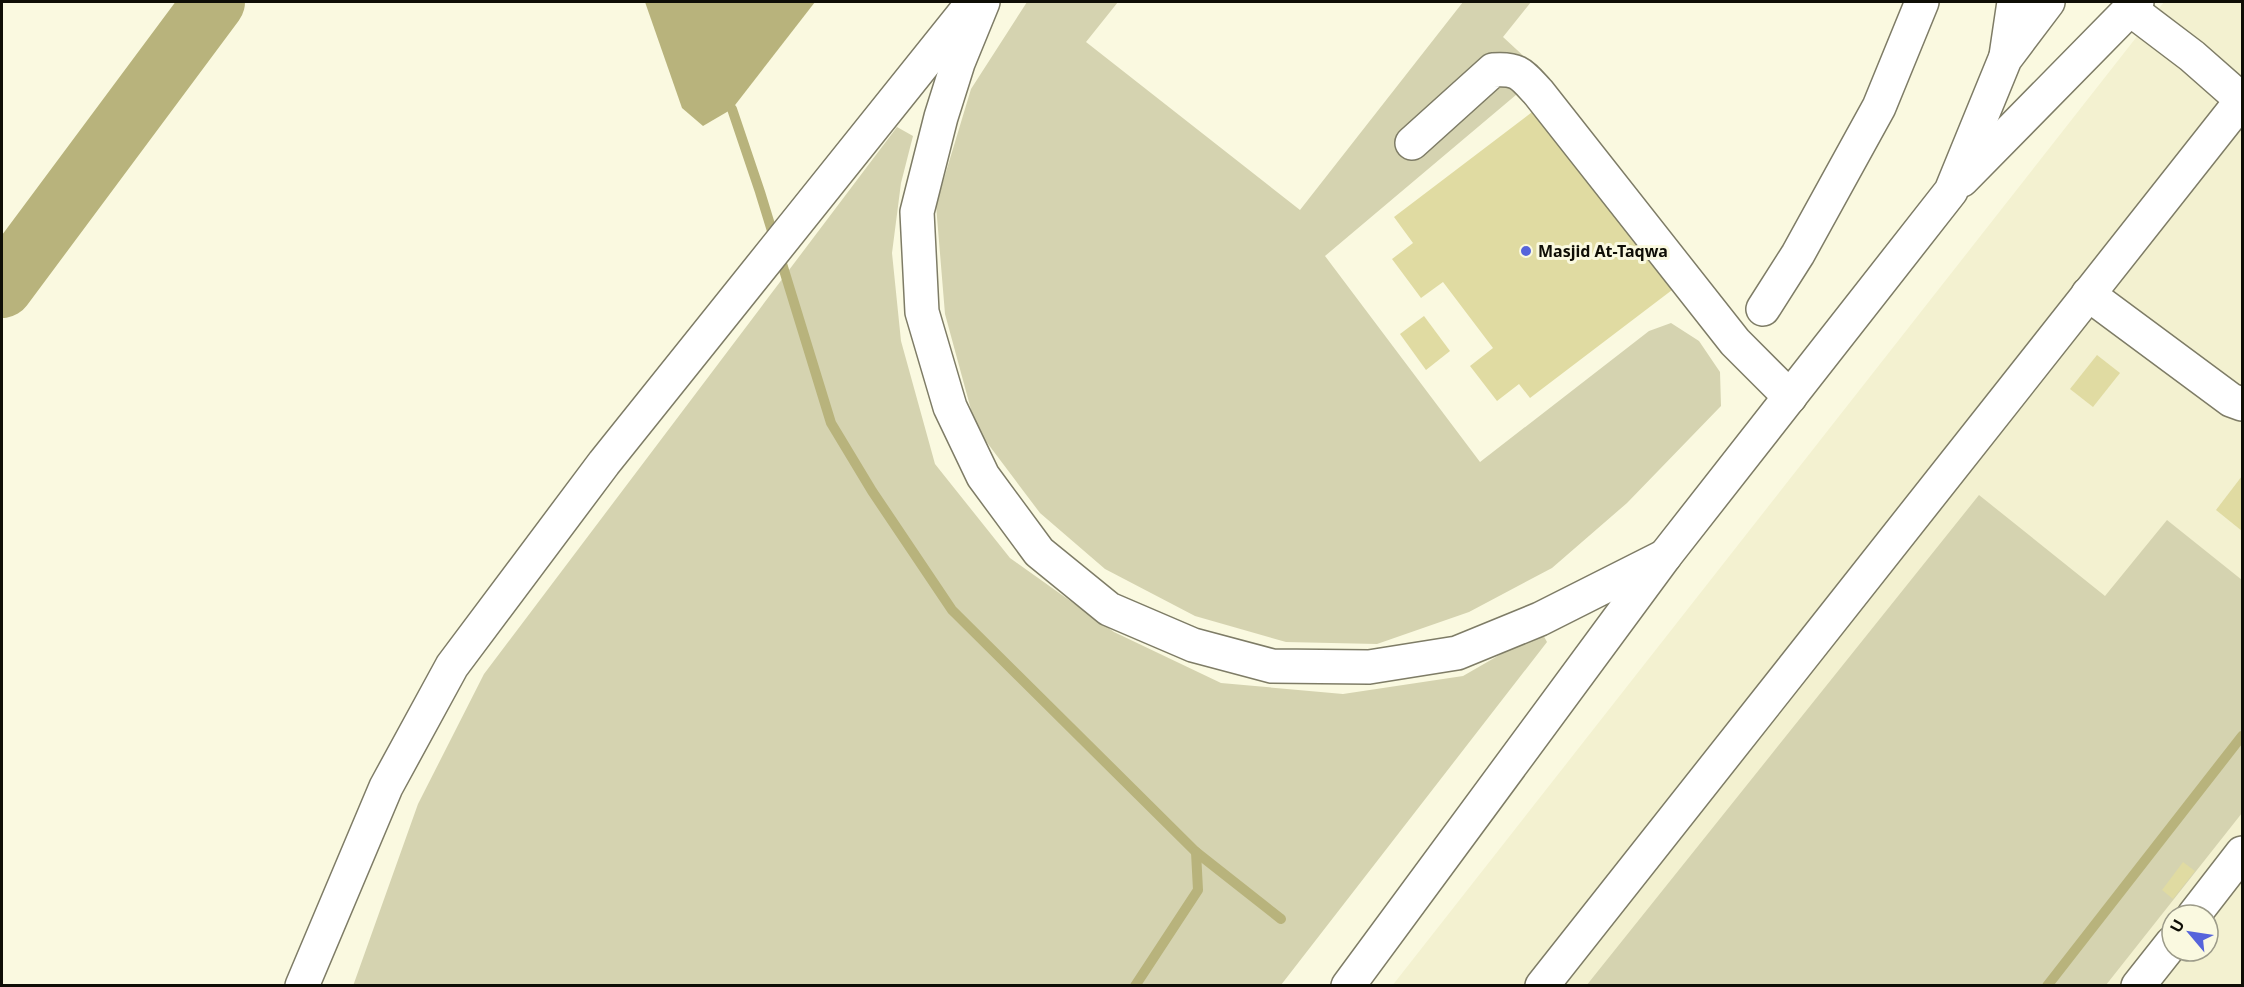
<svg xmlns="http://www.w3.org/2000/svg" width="2244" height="987" font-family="'Noto Sans',sans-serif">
	<rect width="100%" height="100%" fill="#faf9e0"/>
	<path fill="#f3f1d0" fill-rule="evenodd" d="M2164 2H2242V985L1392 986ZM2172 915H2208V951H2172Z"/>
	<g fill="#d5d3b0">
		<path d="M1027 2H1118L1086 42 1300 210 1463 2H1531L1503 37 1542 73 1325 256 1480 462 1649 331 1671 323 1699 341 1720 372 1721 406 1627 503 1552 568 1469 612 1377 644 1286 642 1195 616 1105 569 1040 513 976 428 945 314 936 205 971 89Z"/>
		<path d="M897 127 913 136 901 183 892 253 901 341 935 464 1010 558 1114 632 1221 683 1343 694 1463 676 1541 631 1547 642 1281 985 353 986 418 804 484 674Z"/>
		<path d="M1979 495 2105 596 2167 520 2242 580V813L2106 985 1586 986Z"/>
	</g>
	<path fill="#b8b37c" d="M645 2H815L732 109 703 126 682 108Z"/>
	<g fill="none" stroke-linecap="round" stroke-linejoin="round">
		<g stroke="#b8b37c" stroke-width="10">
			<path d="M732 109 760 192 831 423 872 491 952 610 1196 852 1281 919"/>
			<path d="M1135 986 1198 890 1196 852"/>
			<path d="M2047 986 2242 736"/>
		</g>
		<path stroke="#b8b37c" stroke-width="62" d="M2 287 214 2"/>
	</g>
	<g fill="#e0dba2">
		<path d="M1540 106 1676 287 1530 398 1519 384 1497 401 1470 366 1493 348 1443 282 1421 298 1392 259 1413 243 1394 217Z"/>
		<path d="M1424 316 1450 351 1426 370 1400 334Z"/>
		<path d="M2097 355 2120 373 2093 407 2070 389Z"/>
		<path d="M2242 476V531L2216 510Z"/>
		<path d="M2183 862 2195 871 2173 899 2162 890Z"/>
	</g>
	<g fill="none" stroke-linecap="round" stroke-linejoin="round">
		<g stroke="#7e7c66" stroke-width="36">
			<g id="minor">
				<path d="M983 2 958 63 941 117 917 212 922 312 950 407 983 476 1039 552 1109 609 1193 645 1272 666 1369 667 1457 653 1540 619 1665 556"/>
				<path d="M2130 9 2192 56 2242 100"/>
				<path d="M2006 56 2014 2"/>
				<path d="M1412 143 1493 70C1519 68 1522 75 1538 92L1735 342 1790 397"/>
				<path d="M1962 180 2137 2"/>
				<path d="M2088 294 2231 400 2242 404"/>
				<path d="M1763 309 1798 254 1879 107 1922 2"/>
				<path d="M2194 915 2242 853"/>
				<path d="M302 986 386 787 452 666 604 463 970 6"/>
				<path d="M1348 986 1665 556 1951 191 2005 59 2048 2"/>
				<path d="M1542 986 2242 100"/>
				<path d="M2138 986 2172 943"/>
			</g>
		</g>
		<use href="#minor" stroke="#fff" stroke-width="33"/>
	</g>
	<circle fill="#5664db" stroke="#faf9e0" stroke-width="2" cx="1526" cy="251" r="6"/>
	<g text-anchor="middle" stroke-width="6" stroke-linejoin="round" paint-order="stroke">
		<g font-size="16" font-weight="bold" fill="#0f0e06" stroke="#faf9e0" text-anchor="start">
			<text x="1538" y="257">Masjid At-Taqwa</text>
		</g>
	</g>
	<rect width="2244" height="987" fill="none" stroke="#0f0e06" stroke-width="6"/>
	<g transform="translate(2190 933) rotate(299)"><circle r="28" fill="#faf9e0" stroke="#9c9b89" stroke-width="1.5"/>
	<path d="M0-4.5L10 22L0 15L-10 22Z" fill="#5664db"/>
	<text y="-9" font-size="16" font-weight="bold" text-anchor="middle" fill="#0f0e06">U</text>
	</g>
</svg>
